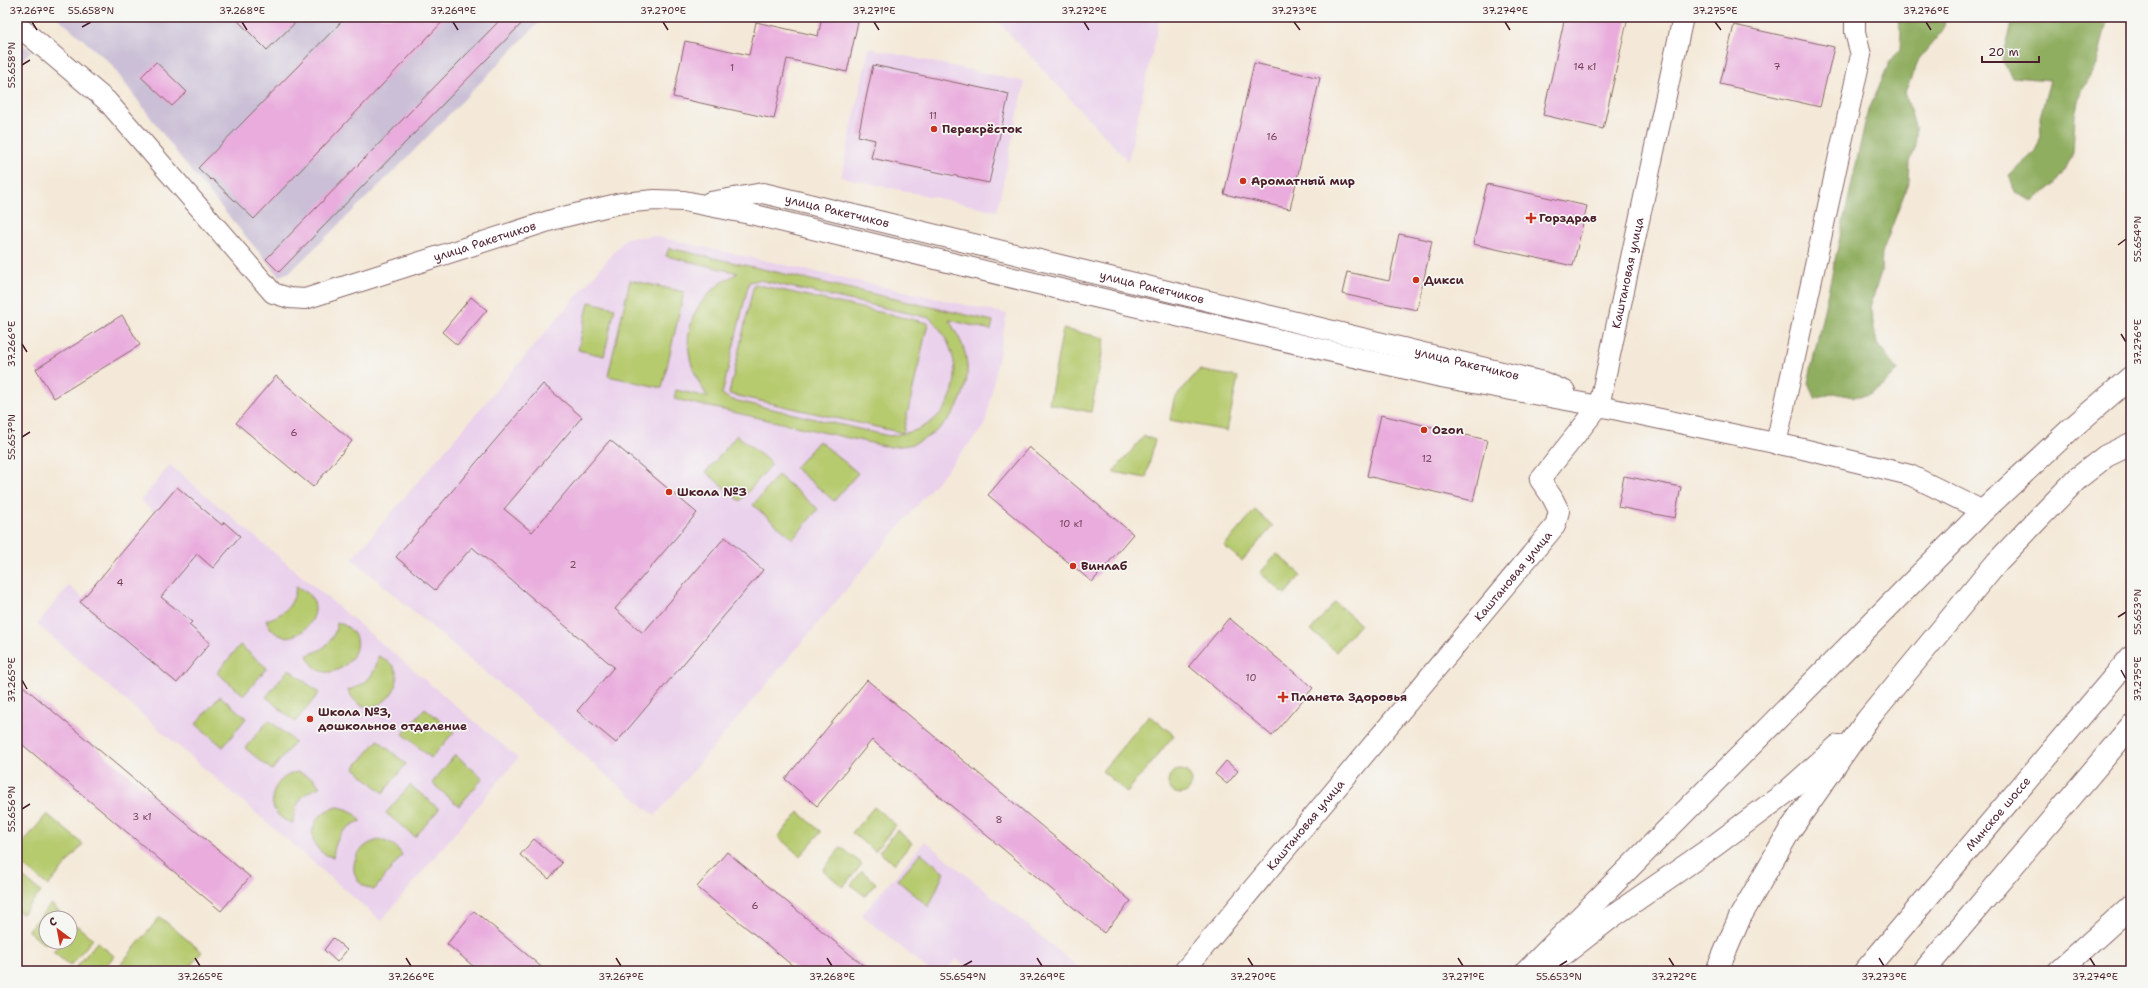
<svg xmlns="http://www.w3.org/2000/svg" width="2148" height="988" font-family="'Shantell Sans',sans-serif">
	<rect width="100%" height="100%" fill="#f6f6f2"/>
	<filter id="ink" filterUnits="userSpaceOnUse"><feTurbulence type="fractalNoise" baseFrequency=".025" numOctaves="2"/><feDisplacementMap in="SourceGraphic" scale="8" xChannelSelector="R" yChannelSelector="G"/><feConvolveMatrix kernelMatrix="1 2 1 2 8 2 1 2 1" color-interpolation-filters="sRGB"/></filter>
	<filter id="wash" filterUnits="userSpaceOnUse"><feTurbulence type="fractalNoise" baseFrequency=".012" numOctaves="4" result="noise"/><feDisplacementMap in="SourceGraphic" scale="16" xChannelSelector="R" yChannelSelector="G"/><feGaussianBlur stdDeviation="0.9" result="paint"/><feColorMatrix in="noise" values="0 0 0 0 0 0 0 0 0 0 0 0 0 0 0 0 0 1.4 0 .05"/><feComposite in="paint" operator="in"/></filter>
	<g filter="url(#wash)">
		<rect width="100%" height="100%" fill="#f4e9d8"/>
		<g fill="#ead1ec">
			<path d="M994 17H1160L1128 161Z"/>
			<path d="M869 48 1025 82 997 211 841 177Z"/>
			<path d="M654 236 1007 314 985 425 655 816 352 559 626 238Z"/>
			<path d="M170 465 518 758 381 921 37 624 69 586 83 598 155 513 141 501Z"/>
			<path d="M925 841 1078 967 1075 971H971L956 959 945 971H930L862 915Z"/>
		</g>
		<g fill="#cabfd6">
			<path d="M57 17H544L399 166 290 272 279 276 190 170 109 62Z"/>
			<path d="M17 40 31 51 17 66Z"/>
		</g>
		<g fill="#b6ca6e" stroke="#80744c" fill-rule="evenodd">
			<path d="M669 248 993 321 991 330 949 320C955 331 962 341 965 353 975 392 949 431 913 444 906 446 897 446 889 447L674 399 676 390 708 397C674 348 684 300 738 273L666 256ZM759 280 930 318C964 350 966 407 919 429 909 433 900 434 889 436L729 399 722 394 749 282Z"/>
			<path d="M630 280 684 292 662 388 608 376Z"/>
			<path d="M754 284 928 323 903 433 729 394Z"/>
			<path d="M589 302 615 308 604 356 578 350Z"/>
			<path d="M1063 329 1105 338 1091 412 1049 404Z"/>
			<path d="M1199 370 1238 377 1227 431 1170 420 1174 399Z"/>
			<path d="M737 435 772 464 740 501 706 472Z"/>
			<path d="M1144 436 1155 440 1146 478 1113 472Z"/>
			<path d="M819 441 858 473 834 501 795 468Z"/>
			<path d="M778 475 818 509 793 539 753 505Z"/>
			<path d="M1255 510 1273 526 1242 561 1224 546Z"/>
			<path d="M1277 554 1301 575 1285 594 1260 573Z"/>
			<path d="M296 587C345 604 286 666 266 620 284 615 294 605 296 587Z"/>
			<path d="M1335 602 1360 624 1336 652 1311 630Z"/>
			<path d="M337 622C388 639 325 702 307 655 325 650 335 640 337 622Z"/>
			<path d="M240 645 267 668 244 695 217 673Z"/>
			<path d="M378 656C427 674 368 736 348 690 366 685 376 675 378 656Z"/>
			<path d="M289 669 319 693 295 722 266 697Z"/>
			<path d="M220 696 246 718 223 747 196 724Z"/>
			<path d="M425 708 454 732 431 758 403 734Z"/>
			<path d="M1149 715 1174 735 1127 792 1102 771Z"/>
			<path d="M269 720 295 742 272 770 245 748Z"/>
			<path d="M378 740 406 764 383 793 354 768Z"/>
			<path d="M455 755 483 778 459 806 432 783Z"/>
			<circle cx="1180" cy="782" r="12"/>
			<path d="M298 772 314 779 320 787C303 792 294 804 293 823 262 816 268 777 298 772Z"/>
			<path d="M410 785 439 809 415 837 386 813Z"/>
			<path d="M338 807C349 809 355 812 361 821 343 827 335 839 333 857 303 851 307 812 338 807Z"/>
			<path d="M874 807 896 825 875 851 852 833Z"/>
			<path d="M799 812 821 832 800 856 778 837Z"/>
			<path d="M47 814 83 844 48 886 17 860V850Z"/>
			<path d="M897 830 912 843 894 864 879 852Z"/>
			<path d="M380 840C390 842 397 846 402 855L374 890C343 883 350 845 380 840Z"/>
			<path d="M841 847 862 864 843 887 823 870Z"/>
			<path d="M921 853 944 872 929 907 897 880Z"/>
			<path d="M862 871 876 883 865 896 851 885Z"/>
			<path d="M24 878 41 892 22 914 17 910V887Z"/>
			<path d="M51 904 67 918H46V942H48L45 945 28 931Z"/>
			<path d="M160 917 202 952 186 971H115Z"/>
			<path d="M76 925 93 939 70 966 53 952 62 942H70V932Z"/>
			<path d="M97 942 114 956 102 971H78L75 969Z"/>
		</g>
		<g fill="#90ae61" stroke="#6d6646">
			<path d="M1897 17H1946L1943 30 1919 59 1905 92 1915 127 1916 146 1910 162 1909 181 1882 253 1881 272 1870 307 1877 343 1898 370 1885 384 1871 394 1853 397 1834 393 1816 399 1808 383 1867 114 1889 63 1900 49 1901 32Z"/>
			<path d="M2020 17H2038L2043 19 2062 17H2108L2097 63 2079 97 2075 115 2073 153 2065 170 2053 186 2032 201 2015 193 2009 175 2035 152 2041 136 2040 117 2050 80 2012 77 2002 60 2012 24Z"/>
		</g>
		<g id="blocks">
			<g fill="#e9acdd">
				<path d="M234 17H301L267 50Z"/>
				<path d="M346 17H447L254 219 212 179 211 180 198 168Z"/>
				<path d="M503 17H528L279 272 266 259Z"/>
				<path d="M822 17H859L847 72 787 59 774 119 673 97 685 41 749 55 756 22 818 36Z"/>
				<path d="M1565 17H1628L1603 129 1543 115Z"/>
				<path d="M1734 25 1834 47 1820 107 1720 84Z"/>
				<path d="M156 62 187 92 172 106 141 77Z"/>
				<path d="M1254 63 1320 78 1290 209 1224 194Z"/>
				<path d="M873 65 1009 94 989 183 871 158 875 140 858 136Z"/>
				<path d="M1487 184 1587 206 1573 266 1473 244Z"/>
				<path d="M1399 234 1432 241 1417 310 1342 294 1347 272 1389 281Z"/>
				<path d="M471 297 487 310 457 345 442 332Z"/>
				<path d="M122 315 140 345 54 398 36 369Z"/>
				<path d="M276 376 352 441 313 487 236 423Z"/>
				<path d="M543 384 582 417 504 509 532 532 610 440 697 513 615 609 643 633 725 537 763 570 616 743 577 711 614 667 472 547 435 590 396 557Z"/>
				<path d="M1381 415 1487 440 1473 501 1367 476Z"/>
				<path d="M1029 447 1133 534 1092 582 988 495Z"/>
				<path d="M1624 476 1681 487 1675 518 1618 507Z"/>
				<path d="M177 487 222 525 224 522 240 536 213 568 197 554 161 597 192 622 189 625 210 643 177 683 80 602Z"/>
				<path d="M1229 618 1313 688 1272 736 1189 666Z"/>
				<path d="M867 680 1131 901 1104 933 872 740 817 806 785 779Z"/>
				<path d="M17 681 250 877 221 911 17 740Z"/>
				<path d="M1226 761 1238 771 1227 784 1215 774Z"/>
				<path d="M534 839 562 863 549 879 520 855Z"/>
				<path d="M727 852 816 926 870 971H799L697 887Z"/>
				<path d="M474 911 525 953 546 971H479L447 944Z"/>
				<path d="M333 938 347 950 337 962 324 950Z"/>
			</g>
		</g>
	</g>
	<g filter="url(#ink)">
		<use href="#blocks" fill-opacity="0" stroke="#866668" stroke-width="1"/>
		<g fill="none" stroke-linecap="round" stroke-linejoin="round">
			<g stroke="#866668" stroke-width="22">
				<g id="minor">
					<path id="s1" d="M17 25 107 101 273 293 289 298 305 299 555 219 621 203 655 200 684 201 755 215 1034 283 1441 377 1599 406 1803 449 1910 475 1983 511"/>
					<path id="s2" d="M710 202 763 193 1543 382 1565 391"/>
					<path d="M1776 444 1861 55 1855 32V17"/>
					<path id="s3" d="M1184 971 1555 526 1559 511 1552 497 1540 480 1599 406 1683 17"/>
				</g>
			</g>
			<g stroke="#866668" stroke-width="24">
				<g id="secondary">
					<path d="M1547 967 1610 918 1714 846 1789 790 1838 746"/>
					<path d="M1527 971 1983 511 2073 427 2131 377"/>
					<path d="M1717 971 1740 917 1790 830 1867 720 1997 562 2039 518 2078 478 2106 456 2131 444"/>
					<path d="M2059 971 2131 906"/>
				</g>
			</g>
			<g stroke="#866668" stroke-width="24">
				<g id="trunk">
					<path id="s4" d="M1865 971 2131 657"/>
					<path d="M1924 971 2131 726"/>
				</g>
			</g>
			<use href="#minor" stroke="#fff" stroke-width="20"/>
			<use href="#secondary" stroke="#fff" stroke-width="22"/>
			<use href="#trunk" stroke="#fff" stroke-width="22"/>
		</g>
	</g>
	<path fill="none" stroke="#4a1f2b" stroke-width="1.5" d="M32 22 37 30M242 22 247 30M453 22 458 30M663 22 668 30M874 22 879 30M1084 22 1089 30M1294 22 1300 30M1505 22 1510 30M1715 22 1721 30M1926 22 1931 30M82 27 91 22M22 65 30 60M2118 245 2126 239M2121 334 2126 342M22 344 27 352M22 437 30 432M2118 617 2126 612M2121 670 2126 679M22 680 27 689M22 809 30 804M195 958 200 966M406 958 411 966M616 958 621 966M827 958 832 966M1037 958 1042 966M1248 958 1253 966M1458 958 1463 966M1669 958 1674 966M1879 958 1884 966M2090 958 2095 966M963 966 972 961M1559 966 1567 961"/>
	<g fill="#c8321e" stroke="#f6f6f2" stroke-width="1.5">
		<circle cx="934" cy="129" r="4"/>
		<circle cx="1243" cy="181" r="4"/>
		<path d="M1529 212h4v4h4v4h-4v4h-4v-4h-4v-4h4z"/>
		<circle cx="1416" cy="280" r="4"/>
		<circle cx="1424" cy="430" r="4"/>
		<circle cx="669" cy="492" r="4"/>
		<circle cx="1073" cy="566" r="4"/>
		<path d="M1281 691h4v4h4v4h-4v4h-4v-4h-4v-4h4z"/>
		<circle cx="310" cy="719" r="4"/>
	</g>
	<g text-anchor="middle" stroke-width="3.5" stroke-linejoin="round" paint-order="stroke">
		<g font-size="10" fill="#724258">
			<text x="1585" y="70">14 к1</text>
			<text x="1777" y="70">7</text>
			<text x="732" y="71">1</text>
			<text x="933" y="119">11</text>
			<text x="1272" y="140">16</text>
			<text x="294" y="436">6</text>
			<text x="1427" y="462">12</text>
			<text x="1071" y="527">10 к1</text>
			<text x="573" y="568">2</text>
			<text x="120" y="586">4</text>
			<text x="1251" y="681">10</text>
			<text x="142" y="820">3 к1</text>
			<text x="999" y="823">8</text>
			<text x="755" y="909">6</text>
		</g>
		<g font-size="12" font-weight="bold" fill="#4a1f2b" stroke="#f6f6f2" text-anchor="start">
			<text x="942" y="133">Перекрёсток</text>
			<text x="1251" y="185">Ароматный мир</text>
			<text x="1539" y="222">Горздрав</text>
			<text x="1424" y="284">Дикси</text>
			<text x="1432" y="434">Ozon</text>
			<text x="677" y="496">Школа №3</text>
			<text x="1081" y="570">Винлаб</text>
			<text x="1291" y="701">Планета Здоровья</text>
			<text x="318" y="716">Школа №3,<tspan x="318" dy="14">дошкольное отделение</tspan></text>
		</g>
		<g font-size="12" fill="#4a1f2b" stroke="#f6f6f2">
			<text dy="4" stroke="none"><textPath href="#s2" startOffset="130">улица Ракетчиков</textPath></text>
			<text dy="4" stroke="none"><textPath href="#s1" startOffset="593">улица Ракетчиков</textPath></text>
			<text dy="4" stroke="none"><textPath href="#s3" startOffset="862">Каштановая улица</textPath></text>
			<text dy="4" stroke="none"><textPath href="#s2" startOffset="454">улица Ракетчиков</textPath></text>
			<text dy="4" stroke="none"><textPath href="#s2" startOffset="778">улица Ракетчиков</textPath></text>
			<text dy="4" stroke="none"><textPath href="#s3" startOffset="514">Каштановая улица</textPath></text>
			<text dy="4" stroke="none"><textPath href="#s4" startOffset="206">Минское шоссе</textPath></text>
			<text dy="4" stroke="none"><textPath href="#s3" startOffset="190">Каштановая улица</textPath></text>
		</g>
	</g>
	<rect width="2148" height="988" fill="none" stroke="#f6f6f2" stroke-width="44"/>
	<g transform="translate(58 930) rotate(328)"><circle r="19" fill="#f6f6f2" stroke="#b1a0a2"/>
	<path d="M0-3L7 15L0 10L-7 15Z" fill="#c8321e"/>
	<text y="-6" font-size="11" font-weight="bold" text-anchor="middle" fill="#4a1f2b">С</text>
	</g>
	<path d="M1982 56v6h57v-6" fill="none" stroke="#4a1f2b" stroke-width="2"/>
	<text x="1988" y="56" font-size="12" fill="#4a1f2b" stroke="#f6f6f2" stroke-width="3" paint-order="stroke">20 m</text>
	<rect x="22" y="22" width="2104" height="944" fill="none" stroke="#4a1f2b" stroke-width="1.5"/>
	<g font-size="10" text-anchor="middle" fill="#4a1f2b">
		<text x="32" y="14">37.267°E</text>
		<text x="91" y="14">55.658°N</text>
		<text x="242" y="14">37.268°E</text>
		<text x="453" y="14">37.269°E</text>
		<text x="663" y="14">37.270°E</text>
		<text x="874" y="14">37.271°E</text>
		<text x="1084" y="14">37.272°E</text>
		<text x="1294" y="14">37.273°E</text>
		<text x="1505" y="14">37.274°E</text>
		<text x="1715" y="14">37.275°E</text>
		<text x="1926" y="14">37.276°E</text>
		<text transform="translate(11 65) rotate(-90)" y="4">55.658°N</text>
		<text transform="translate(2137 239) rotate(-90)" y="4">55.654°N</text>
		<text transform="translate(2137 342) rotate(-90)" y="4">37.276°E</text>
		<text transform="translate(11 344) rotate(-90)" y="4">37.266°E</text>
		<text transform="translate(11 437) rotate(-90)" y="4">55.657°N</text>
		<text transform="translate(2137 612) rotate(-90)" y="4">55.653°N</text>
		<text transform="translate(2137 679) rotate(-90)" y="4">37.275°E</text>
		<text transform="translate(11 680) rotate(-90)" y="4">37.265°E</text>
		<text transform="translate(11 809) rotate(-90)" y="4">55.656°N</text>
		<text x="200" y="980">37.265°E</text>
		<text x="411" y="980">37.266°E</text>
		<text x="621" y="980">37.267°E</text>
		<text x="832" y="980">37.268°E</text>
		<text x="963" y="980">55.654°N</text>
		<text x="1042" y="980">37.269°E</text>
		<text x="1253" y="980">37.270°E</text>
		<text x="1463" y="980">37.271°E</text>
		<text x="1559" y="980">55.653°N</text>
		<text x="1674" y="980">37.272°E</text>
		<text x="1884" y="980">37.273°E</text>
		<text x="2095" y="980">37.274°E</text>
	</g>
</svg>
